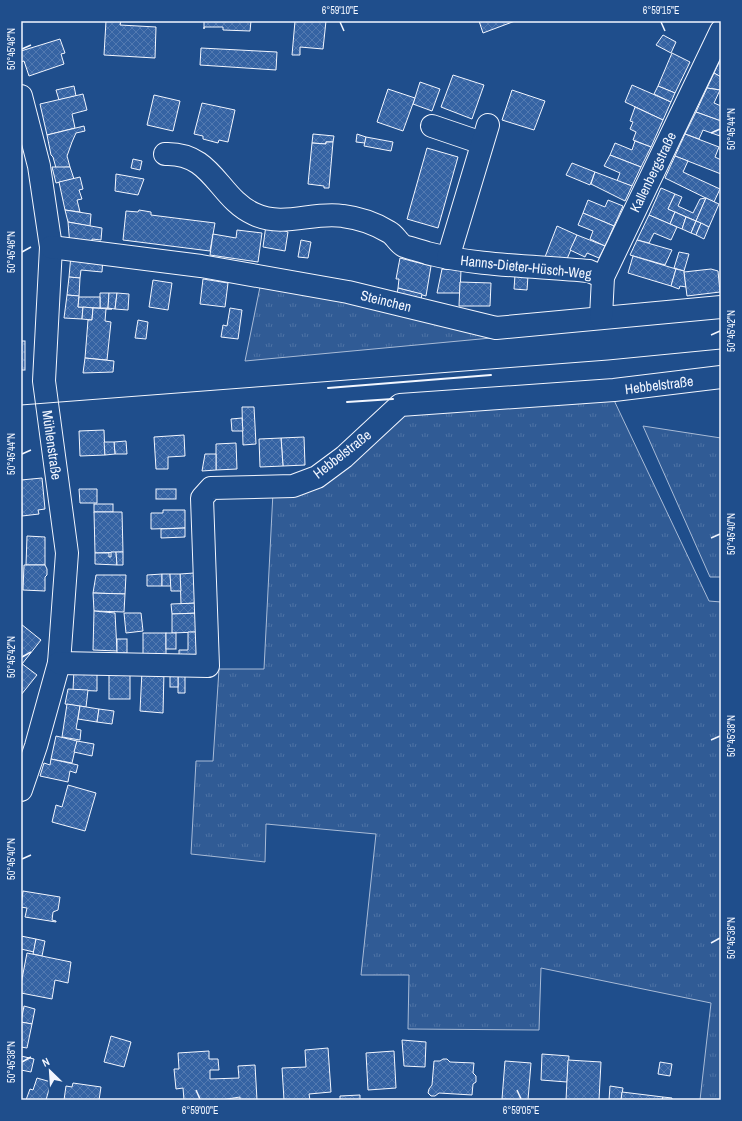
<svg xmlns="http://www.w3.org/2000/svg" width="742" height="1121" font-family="'Archivo Narrow',sans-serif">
	<defs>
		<pattern id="grass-tufts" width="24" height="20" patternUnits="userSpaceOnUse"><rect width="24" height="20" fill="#305b95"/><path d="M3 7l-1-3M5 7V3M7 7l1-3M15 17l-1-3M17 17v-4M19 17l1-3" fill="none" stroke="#4e73a5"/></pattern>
		<pattern id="building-cross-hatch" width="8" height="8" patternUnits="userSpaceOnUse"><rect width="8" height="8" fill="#3563a3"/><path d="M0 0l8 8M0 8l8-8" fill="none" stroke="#537ab1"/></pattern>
	</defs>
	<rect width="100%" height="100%" fill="#1f4e8c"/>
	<g fill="url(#grass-tufts)" stroke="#a8bbd7">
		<path d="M261 282 502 337 245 361Z"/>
		<path d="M612 396 709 601 721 602V1100H700L711 1003 541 968 539 1030 408 1029 409 975H361L376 834 266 824 265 862 191 854 196 761H213L219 669H264L273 492 409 411Z"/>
		<path d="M643 426 721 438V577H710Z"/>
	</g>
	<g fill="url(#building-cross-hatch)" stroke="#f2f6ff">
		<path d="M106 21H121L120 25 156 27 155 58 104 55Z"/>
		<path d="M204 21H251L250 31 223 30V27H204V29Z"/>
		<path d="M295 21H326L323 49 300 47V55H292Z"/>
		<path d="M479 21H515L483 33Z"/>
		<path d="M663 35 676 42 671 53 656 45Z"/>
		<path d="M60 39 65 53 61 54 64 64 29 76 24 61 21 62V51Z"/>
		<path d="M201 48 277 52 276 70 200 65Z"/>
		<path d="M672 53 690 62 675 93 658 86Z"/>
		<path d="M721 58V77L714 73Z"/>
		<path d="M714 73 721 77V90L707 88Z"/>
		<path d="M453 75 484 85 472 119 441 107Z"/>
		<path d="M420 82 440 89 432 111 413 104Z"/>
		<path d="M632 85 671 102 663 120 625 102Z"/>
		<path d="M74 86 76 96 59 100 56 90Z"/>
		<path d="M658 86 675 93 671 102 654 94Z"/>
		<path d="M707 88 720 90 714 103 721 106V121L696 112Z"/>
		<path d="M388 89 415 98 403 131 377 122Z"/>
		<path d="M512 90 545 101 534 130 502 120Z"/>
		<path d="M83 94 87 110 72 114 75 128 47 135 40 104Z"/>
		<path d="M154 95 180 101 173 131 147 125Z"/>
		<path d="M202 103 235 110 228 142 219 140 218 143 203 139V136L194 134Z"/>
		<path d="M635 107 663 120 651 147 633 140 636 132 630 129 633 122 630 121Z"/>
		<path d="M696 112 721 121 720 136 703 130 699 139 685 134Z"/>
		<path d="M84 126 85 131 76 133 72 142 67 156 70 167 56 168 53 157 51 155 47 135Z"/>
		<path d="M313 134 334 136 333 142H326V144L312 143Z"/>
		<path d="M357 134 366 137 365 143 356 142Z"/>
		<path d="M685 134 719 147 715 157 721 160V174L675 156Z"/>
		<path d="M366 137 393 142 391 151 364 146Z"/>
		<path d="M635 141 651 147 641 167 610 155 615 143 632 150Z"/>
		<path d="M326 142H333L329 188H324V186L308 184 312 143 326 144Z"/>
		<path d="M427 148 458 157 438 228 407 219Z"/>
		<path d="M610 155 641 167 632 186 617 181 620 173 604 166Z"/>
		<path d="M675 156 688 161 683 172 720 189 714 202 665 178Z"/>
		<path d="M133 159 142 161 140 170 131 168Z"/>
		<path d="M572 163 595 172 590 185 566 175Z"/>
		<path d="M52 167H70L74 179 56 183Z"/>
		<path d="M595 172 632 186 625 201 591 184Z"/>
		<path d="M116 174 144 179 138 195 115 191Z"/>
		<path d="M80 177 83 189 79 190 82 199 77 200 80 212 65 210 59 182Z"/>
		<path d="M661 188 675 194 668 209 675 212 670 224 649 215Z"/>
		<path d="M675 194 682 197 678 206 693 213 700 199 706 198 696 221 668 209Z"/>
		<path d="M706 198 719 204 709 227 696 221Z"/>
		<path d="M588 200 605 207 608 200 623 206 614 226 583 213Z"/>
		<path d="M65 210 91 214 90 226 68 222Z"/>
		<path d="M139 210 151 212V215L215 223 210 251 123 240 126 211 138 212Z"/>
		<path d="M675 212 686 217 682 229 670 224Z"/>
		<path d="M583 213 614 226 605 246 590 239 593 231 578 225Z"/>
		<path d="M649 215 677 227 671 240 654 233 649 243 637 240Z"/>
		<path d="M686 217 696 221 691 233 682 229Z"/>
		<path d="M696 221 701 223 696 235 691 233Z"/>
		<path d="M68 222 102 228 101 240 92 239V242L70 246Z"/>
		<path d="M701 223 709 227 704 239 696 235Z"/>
		<path d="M266 225 288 232 285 251 263 247Z"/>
		<path d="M557 226 577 235 567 259 545 257Z"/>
		<path d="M237 230 262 233 258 262 210 255 213 234 236 238Z"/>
		<path d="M577 235 605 246 599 258 587 253 585 257 570 250Z"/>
		<path d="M301 240 311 242 308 258 298 257Z"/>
		<path d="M637 240 672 250 665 265 630 255Z"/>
		<path d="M679 252 689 254 684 271 674 268Z"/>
		<path d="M71 255 103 258 102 272 81 270 80 278 69 277Z"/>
		<path d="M633 256 676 269 671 286 628 273Z"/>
		<path d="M400 258 431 266 426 296 398 288 399 279H396Z"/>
		<path d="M442 269 461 270 460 293H437Z"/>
		<path d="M676 269 684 271 686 287 680 286 679 289 671 286Z"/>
		<path d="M711 269 718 271 720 292 687 296 684 272Z"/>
		<path d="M515 275 528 276 527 290 514 289Z"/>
		<path d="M69 277 80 278 79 296 67 295Z"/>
		<path d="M203 279 228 283 225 307 200 304Z"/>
		<path d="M153 280 172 283 168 310 149 307Z"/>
		<path d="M460 282 491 283 490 306H459Z"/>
		<path d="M398 288 422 294 420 305 396 300Z"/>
		<path d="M100 293H109L108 308H100Z"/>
		<path d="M109 293H117L115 309 108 308Z"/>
		<path d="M117 293 129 294 128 310 115 309Z"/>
		<path d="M67 295 79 296 78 307H83L82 319 64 318Z"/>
		<path d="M79 297H100V308L78 307Z"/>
		<path d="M83 307 93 308 92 320 82 319Z"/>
		<path d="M93 308 112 309H106L105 321 111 322 107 360 85 358 88 320H92Z"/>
		<path d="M230 308 242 310 238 339 221 337 223 325 227 326Z"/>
		<path d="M138 320 148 322 146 339 135 338Z"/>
		<rect x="21" y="341" width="4" height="29"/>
		<path d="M85 358 114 361 113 372 83 373Z"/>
		<path d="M242 407H254L256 444 243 445Z"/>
		<path d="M242 418 243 431H232L231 419Z"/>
		<path d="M104 430 105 455 80 456 79 431Z"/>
		<path d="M184 435 185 456 168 457V469H156L154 437Z"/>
		<path d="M304 437 305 465 283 466 281 438Z"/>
		<path d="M281 438 283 466 260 467 259 439Z"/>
		<path d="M126 441 127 454H115L114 442Z"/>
		<path d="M104 442H114L115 454 105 455Z"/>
		<path d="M236 443 237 469 216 470V444Z"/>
		<path d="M205 454H216V470L202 471Z"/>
		<path d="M42 478 45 509 38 510 39 514 22 516 21 480Z"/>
		<path d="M79 489H97V503H80Z"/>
		<rect x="156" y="489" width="20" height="10"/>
		<rect x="94" y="504" width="19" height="8"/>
		<path d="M163 510H185V528L151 529V513H163Z"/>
		<path d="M94 512H122L123 552 95 553Z"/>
		<path d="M185 528V537L161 538V529Z"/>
		<path d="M27 536 45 537V565H26Z"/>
		<path d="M111 552H116L117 565 95 564V553H109V557H111Z"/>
		<path d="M116 552H123V565H117Z"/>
		<path d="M24 565H45L47 569V575L45 577V591L23 590Z"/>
		<path d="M194 573 195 603 181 604 180 574Z"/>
		<path d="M162 574V586H147V575Z"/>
		<path d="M162 574H170L171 586H162Z"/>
		<path d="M170 574H180L181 591H171Z"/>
		<path d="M96 575H126L125 594 93 593Z"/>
		<path d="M93 593 125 594 124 612 94 611Z"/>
		<path d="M198 603V613L172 614 171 604Z"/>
		<path d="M94 611 115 613 117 651 93 650Z"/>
		<path d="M124 613H141L143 631 126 633Z"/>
		<path d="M200 613 198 632 172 633V614Z"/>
		<path d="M21 624 41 640 22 664 21 663Z"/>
		<path d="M188 632H201L202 661 179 659V650H188Z"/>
		<rect x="143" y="633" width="23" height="22"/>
		<rect x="166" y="633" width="10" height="16"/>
		<rect x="117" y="639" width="10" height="14"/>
		<path d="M21 663 37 675 21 695Z"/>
		<path d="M74 670H97V691L73 690Z"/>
		<path d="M185 670V693H178V671Z"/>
		<path d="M142 671H164L163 713 140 711Z"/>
		<rect x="170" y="671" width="8" height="16"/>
		<rect x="109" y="675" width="21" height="24"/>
		<path d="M68 689 88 690 86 707 65 704Z"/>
		<path d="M67 704 80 706 76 729 81 730 80 740 62 737Z"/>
		<path d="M80 706 99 709 97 722 78 719Z"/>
		<path d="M99 709 114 711 112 724 97 722Z"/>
		<path d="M56 736 77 741 72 763 51 759Z"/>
		<path d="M77 741 94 744 92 756 74 752Z"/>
		<path d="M51 759 78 765 76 773 70 771 68 782 40 776 44 763 50 765Z"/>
		<path d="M68 785 96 793 85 831 52 822 56 805 62 807Z"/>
		<path d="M23 891 60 897 58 910 53 912 52 920 56 921V922L25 917 27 908 21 907Z"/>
		<path d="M21 936 36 939 34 952 21 949Z"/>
		<path d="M36 939 45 941 42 956 33 954Z"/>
		<path d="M27 953 71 962 68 983 55 980 52 999 21 993V984Z"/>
		<path d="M24 1006 35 1009 32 1024 21 1022Z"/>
		<path d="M21 1022 32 1024 27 1048 21 1047Z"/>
		<path d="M111 1036 131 1042 124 1067 104 1062Z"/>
		<path d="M402 1040 426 1042 425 1067 404 1066Z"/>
		<path d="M328 1048 331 1092 309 1094 310 1100H284L282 1068 306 1067 305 1050Z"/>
		<path d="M209 1051V1059H218L219 1070H210V1079L239 1078 238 1066 255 1065 257 1100H240V1097L221 1100H184L183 1088 176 1089 174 1069H179L178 1053Z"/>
		<path d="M394 1051 396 1088 368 1090 366 1053Z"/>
		<path d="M542 1054 569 1056 567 1082 541 1080Z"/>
		<path d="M21 1056 34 1059 31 1072 21 1070Z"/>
		<path d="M443 1059H447L450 1062 474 1063 473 1073 476 1076V1082L473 1084 472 1095 439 1093 435 1096H431L428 1093 429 1089 432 1085 434 1061H440Z"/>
		<path d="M568 1060 601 1062 599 1100H566Z"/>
		<path d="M505 1061 531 1063 528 1100 502 1099Z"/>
		<path d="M660 1062 672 1064 670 1076 658 1074Z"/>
		<path d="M37 1078 51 1082 46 1100H26L30 1089 33 1090Z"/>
		<path d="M73 1083 101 1087 99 1100H64L66 1086 72 1087Z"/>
		<path d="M610 1086 623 1088 621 1100H609Z"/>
		<path d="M622 1092 663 1097 662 1100H621Z"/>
		<path d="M360 1095V1100H340V1096Z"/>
		<path d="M663 1097 672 1098V1100H662Z"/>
	</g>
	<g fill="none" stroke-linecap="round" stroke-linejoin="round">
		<g stroke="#f2f6ff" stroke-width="24">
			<g id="minor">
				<path d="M21 96 39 166 51 247 44 381 67 553 59 663 36 746 21 790"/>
				<path d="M432 126 482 143"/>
				<path d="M165 154C213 152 218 198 254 214 284 228 313 211 343 216 359 218 376 224 389 232 395 235 398 243 404 246 412 249 420 250 427 253 476 266 538 266 589 271L603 277"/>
				<path d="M51 247 201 266 348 292 496 328 721 307"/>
				<path d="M448 258 488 125"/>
				<path d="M601 317 603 277 721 31"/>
				<path d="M59 663 208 666 202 498 211 488 293 486 317 477 344 457 400 405 614 390 721 377"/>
			</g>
		</g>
		<use href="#minor" stroke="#1f4e8c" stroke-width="22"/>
		<path stroke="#f2f6ff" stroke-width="1" d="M21 405 608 360 721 349"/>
		<g stroke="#f2f6ff" stroke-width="2">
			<path d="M328 388 491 375"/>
			<path d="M347 402 393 399"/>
		</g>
	</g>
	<path fill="none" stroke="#f2f6ff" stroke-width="1.5" d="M340 22 344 31M661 22 665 31M22 49 31 45M711 133 720 129M22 252 31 247M711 335 720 331M22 454 31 450M711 538 720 534M22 657 31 652M711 740 720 736M22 859 31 855M711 943 720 938M22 1062 31 1057M196 1090 200 1099M517 1090 521 1099"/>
	<g text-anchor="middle" stroke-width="3" stroke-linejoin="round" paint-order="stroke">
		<g font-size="14" fill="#f2f6ff" stroke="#1f4e8c">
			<text transform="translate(653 172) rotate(-64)" y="5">Kallenbergstraße</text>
			<text transform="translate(526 267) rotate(6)" y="5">Hanns-Dieter-Hüsch-Weg</text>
			<text transform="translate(386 301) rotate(14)" y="5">Steinchen</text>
			<text transform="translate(659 385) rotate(-7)" y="5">Hebbelstraße</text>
			<text transform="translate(52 445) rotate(82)" y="5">Mühlenstraße</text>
			<text transform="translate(342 454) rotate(-38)" y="5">Hebbelstraße</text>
		</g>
	</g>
	<rect width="742" height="1121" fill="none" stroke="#1f4e8c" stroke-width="44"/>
	<g transform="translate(50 1071) rotate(335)" stroke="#1f4e8c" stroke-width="3" paint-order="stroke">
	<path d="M0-3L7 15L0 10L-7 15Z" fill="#f2f6ff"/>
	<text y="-6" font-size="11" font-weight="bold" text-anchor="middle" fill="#f2f6ff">N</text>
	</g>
	<rect x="22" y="22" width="698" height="1077" fill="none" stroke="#f2f6ff" stroke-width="1.5"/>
	<g font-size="10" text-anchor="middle" fill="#f2f6ff">
		<text x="340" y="14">6°59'10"E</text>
		<text x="661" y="14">6°59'15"E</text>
		<text transform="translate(11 49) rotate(-90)" y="4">50°45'48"N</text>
		<text transform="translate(731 129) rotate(-90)" y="4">50°45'44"N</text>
		<text transform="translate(11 252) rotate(-90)" y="4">50°45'46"N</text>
		<text transform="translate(731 331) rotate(-90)" y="4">50°45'42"N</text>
		<text transform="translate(11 454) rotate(-90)" y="4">50°45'44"N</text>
		<text transform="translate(731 534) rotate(-90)" y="4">50°45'40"N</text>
		<text transform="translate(11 657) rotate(-90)" y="4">50°45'42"N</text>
		<text transform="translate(731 736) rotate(-90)" y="4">50°45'38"N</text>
		<text transform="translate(11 859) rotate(-90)" y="4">50°45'40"N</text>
		<text transform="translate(731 938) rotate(-90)" y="4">50°45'36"N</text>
		<text transform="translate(11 1062) rotate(-90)" y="4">50°45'38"N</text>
		<text x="200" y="1114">6°59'00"E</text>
		<text x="521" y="1114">6°59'05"E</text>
	</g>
</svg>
